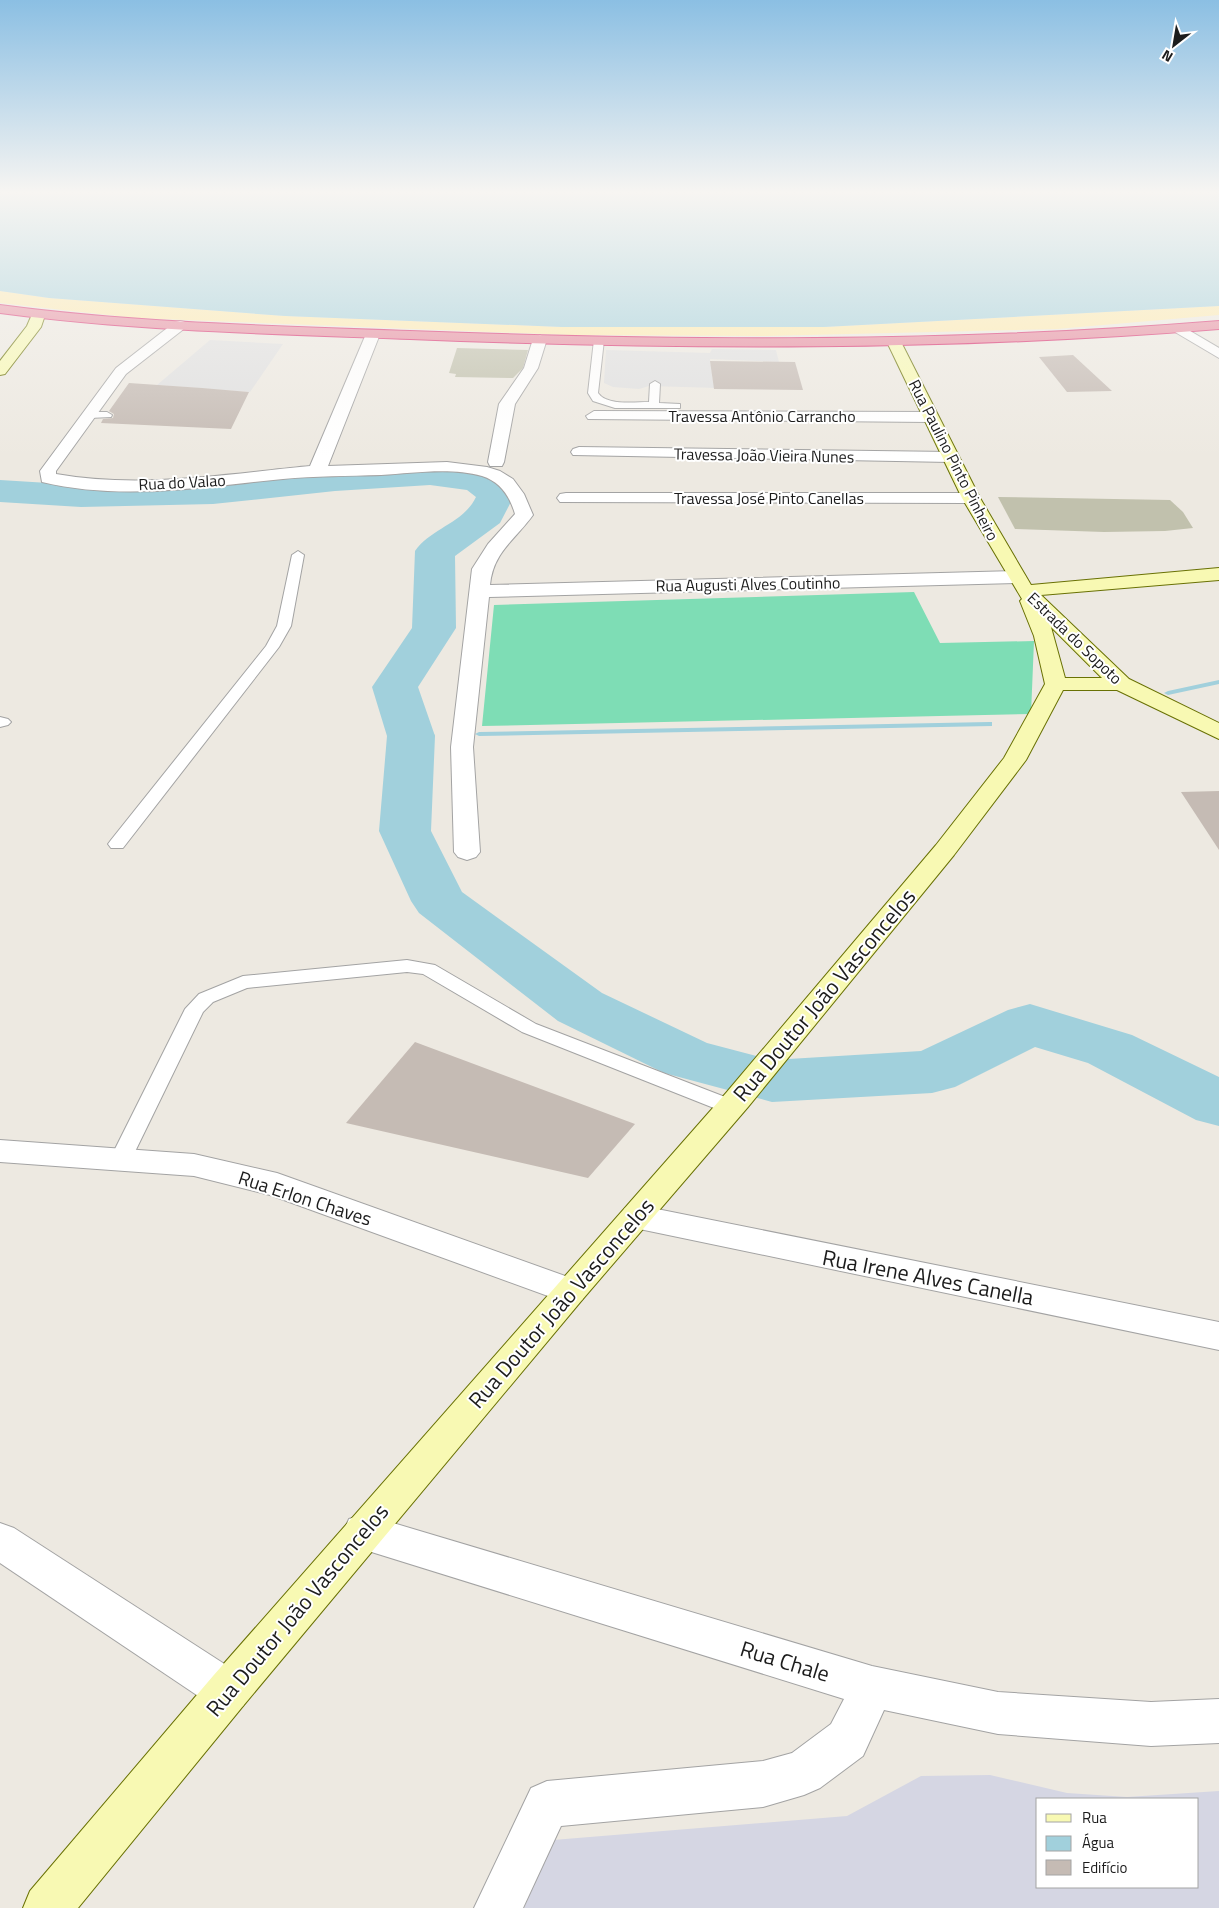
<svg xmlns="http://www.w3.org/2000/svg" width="1219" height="1908" font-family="'Titillium Web',sans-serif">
	<rect width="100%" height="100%" fill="#ede9e1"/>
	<g fill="#c1c1ad">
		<path d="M457 348 528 350 523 368 513 378 455 377 456 374 449 373Z"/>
		<path d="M998 497 1170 500 1183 512 1193 528 1165 531 1104 532 1015 529Z"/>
	</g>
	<path fill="#ffebad" d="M0 291 49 298 285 316 562 327H824L1219 306V315L1057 329 765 336 569 335 135 318 0 303Z"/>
	<path fill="#7eddb5" d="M914 592 940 643 1034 641 1031 714 482 726 494 605Z"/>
	<g fill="#e0e0e0">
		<path d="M210 340 283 344 250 392 157 385Z"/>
		<path d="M712 349 776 350 779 362 710 359 713 383 718 388 649 386 639 389 613 387 604 383 606 350 710 353Z"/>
	</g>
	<path fill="#d5d6e3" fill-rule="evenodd" d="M990 1775 1067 1793 1127 1797 1219 1791V1908H524L553 1840 847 1816 921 1776ZM1038 1799H1198V1887H1038Z"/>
	<path fill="#a1d0dc" d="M0 191H1219V306L824 327H562L285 316 49 298 0 291Z"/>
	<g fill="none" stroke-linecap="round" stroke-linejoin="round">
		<g fill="#a1d0dc" fill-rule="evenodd">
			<path d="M1219 680V684L1168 695 1164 693 1168 691Z"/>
			<path d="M989 722H992V726L479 736 475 734 479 732Z"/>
			<path d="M431 733 435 735 434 737 411 738 407 736 411 734Z"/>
		</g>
		<path fill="#a1d0dc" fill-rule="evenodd" d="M430 463C461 467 495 466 515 494L500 523 455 556 456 628 418 687 435 736 431 831 462 892 602 993 707 1043 772 1060 921 1051 1008 1010 1030 1004 1132 1035 1219 1077V1126L1196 1120 1088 1063 1035 1047 955 1087 932 1093 772 1102 664 1073 558 1021 419 913 411 901 379 831 387 736 372 687 412 628 415 551C431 528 464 523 476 497L467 490 430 485 335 491 213 504 81 507 0 502V480L81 485 213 482 335 469Z"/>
	</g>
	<g fill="#c5bbb4">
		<path d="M1073 355 1112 391 1067 392 1039 357Z"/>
		<path d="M710 361 795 362 803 390 714 389Z"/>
		<path d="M129 383 202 388 249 392 231 429 101 423 103 419 113 418 114 414 109 411Z"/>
		<path d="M1219 791V850L1181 792Z"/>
		<path d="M415 1042 635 1124 588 1178 346 1123Z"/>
	</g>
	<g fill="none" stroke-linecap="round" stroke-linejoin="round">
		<g stroke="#a3a3a3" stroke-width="2">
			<g id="lane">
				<path d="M599 337 604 340 598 393C607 406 635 402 649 402L650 384 655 381 660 384 659 403 680 404V408H615L593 401 588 393 594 340Z"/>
				<path d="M107 412 112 415 111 417 89 418 84 415 89 412Z"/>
				<path d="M298 551 304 555 291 626 279 647 123 848H111L108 844 111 840 266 646 277 626 292 555Z"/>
				<path d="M0 717 8 719 11 722 8 725 0 727Z"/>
				<path d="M407 960 435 965 536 1024 738 1102 742 1107 738 1112 731 1114 724 1112 522 1032 423 974 407 972 247 988 213 1002 203 1012 129 1164 121 1167 113 1164 110 1159 185 1009 199 994 243 976Z"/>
			</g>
		</g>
		<g stroke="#a3a3a3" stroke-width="2">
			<g id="street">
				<path d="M180 321 185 322 187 325 185 328 126 374 56 471V474C141 489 226 474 310 466L366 334 373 330 380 334 328 466 447 462 487 467 500 471 513 479 524 494 533 515C515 540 493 552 490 585L1016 571 1023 573 1026 577 1023 581 1016 583 489 597 473 747 480 852 476 857 467 860 458 857 454 852 451 747 472 569 488 544 515 514C510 497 501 482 482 476 451 467 413 473 381 475 348 476 315 476 283 479 203 487 121 501 42 482L40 471 116 368 175 322Z"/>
				<path d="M1180 325 1219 348V358L1175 332 1173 329 1175 326Z"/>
				<path d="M540 335 547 339 538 368 515 404 504 462 502 466H490L488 462 499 404 524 368 533 339Z"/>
				<path d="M594 411 930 412 938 417 930 422 588 419 586 416Z"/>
				<path d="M579 447 950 452 956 453 958 457 956 461 950 462 573 455 571 452 573 449Z"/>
				<path d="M566 493H971L977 494 980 498 977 502 971 503 560 502 557 498 560 494Z"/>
				<path d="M0 1140 194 1154 277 1173 582 1282 587 1291 582 1300 570 1304 270 1195 194 1176 0 1162Z"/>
				<path d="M637 1205 1219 1322V1350L625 1226 620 1217 625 1208Z"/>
				<path d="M363 1514 872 1666 998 1692 1151 1702 1219 1699V1743L1151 1746 998 1734 884 1710 863 1756 820 1788 804 1795 763 1807 561 1826 523 1908H474L531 1788 547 1781 763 1761 792 1753 831 1724 844 1699 349 1545 343 1532 349 1519Z"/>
				<path d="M0 1523 14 1528 243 1676 250 1691 243 1706 228 1712 213 1706 0 1563Z"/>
			</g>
		</g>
		<g stroke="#697104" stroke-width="2">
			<g id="secondary">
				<path d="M38 311 45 315 41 327 5 374 0 375V361L27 326 33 312Z"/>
				<path d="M894 338 901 342 980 498 1031 585 1219 568V580L1041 595 1129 679 1219 723V739L1117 690H1063L1026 760 954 855 748 1107 582 1300 243 1706 78 1908H23L30 1891 213 1676 726 1093 936 845 1004 758 1045 684 1034 636 1020 601 1022 599 962 498 887 342ZM1051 627 1102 678H1065Z"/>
			</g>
		</g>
		<g stroke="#d62367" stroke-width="2">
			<path id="highway" d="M0 305C136 323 273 326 410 331 680 341 950 343 1219 321V329C950 351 680 350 410 339 273 334 136 331 0 313Z"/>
		</g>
		<use href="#lane" fill="#fff" fill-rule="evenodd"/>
		<use href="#street" fill="#fff" fill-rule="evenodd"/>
		<use href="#secondary" fill="#f8f9b3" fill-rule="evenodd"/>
		<use href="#highway" fill="#e6879c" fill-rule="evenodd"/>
	</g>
	<linearGradient id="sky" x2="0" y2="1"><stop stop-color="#8bbfe3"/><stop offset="0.42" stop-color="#f7f5f2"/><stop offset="1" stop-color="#f7f5f2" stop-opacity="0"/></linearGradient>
	<rect width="1219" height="458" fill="url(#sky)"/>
	<g text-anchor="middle" stroke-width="4" stroke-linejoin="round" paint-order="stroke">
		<g font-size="16" fill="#1c1c1c" stroke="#fff">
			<text x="762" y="422">Travessa Antônio Carrancho</text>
			<text transform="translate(764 455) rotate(1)" y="6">Travessa João Vieira Nunes</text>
			<text transform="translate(954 460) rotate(63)" y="6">Rua Paulino Pinto Pinheiro</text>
			<text transform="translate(182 482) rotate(-3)" y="6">Rua do Valao</text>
			<text x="769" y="504">Travessa José Pinto Canellas</text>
			<text transform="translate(748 584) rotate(-1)" y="6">Rua Augusti Alves Coutinho</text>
			<text transform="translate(1075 638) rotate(44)" y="6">Estrada do Sopoto</text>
		</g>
		<g font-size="19" fill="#1c1c1c" stroke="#fff">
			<text transform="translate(305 1198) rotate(18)" y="7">Rua Erlon Chaves</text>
		</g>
		<g font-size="22" fill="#1c1c1c" stroke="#fff">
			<text transform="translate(824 995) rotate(-50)" y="8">Rua Doutor João Vasconcelos</text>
			<text transform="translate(928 1277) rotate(11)" y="8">Rua Irene Alves Canella</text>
			<text transform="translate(561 1303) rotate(-49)" y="8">Rua Doutor João Vasconcelos</text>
			<text transform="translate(297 1610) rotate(-50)" y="8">Rua Doutor João Vasconcelos</text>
			<text transform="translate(785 1661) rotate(17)" y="8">Rua Chale</text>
		</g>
	</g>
	<rect x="1036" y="1798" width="162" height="90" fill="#ffffff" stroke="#a4a4a4"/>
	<rect x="1046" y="1814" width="25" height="8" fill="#f8f9b3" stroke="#a4a4a4"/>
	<text x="1082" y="1823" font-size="15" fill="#1c1c1c">Rua</text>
	<rect x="1046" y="1836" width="25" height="15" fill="#a1d0dc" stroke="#a4a4a4"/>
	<text x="1082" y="1848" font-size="15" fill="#1c1c1c">Água</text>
	<rect x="1046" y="1860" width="25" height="15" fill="#c5bbb4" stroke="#a4a4a4"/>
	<text x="1082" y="1873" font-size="15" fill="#1c1c1c">Edifício</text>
	<g transform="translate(1174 45) rotate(211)" stroke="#ffffff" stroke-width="4" paint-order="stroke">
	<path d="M0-4L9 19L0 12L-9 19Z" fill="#1c1c1c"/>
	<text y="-8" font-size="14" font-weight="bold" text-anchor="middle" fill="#1c1c1c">N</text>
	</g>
</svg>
